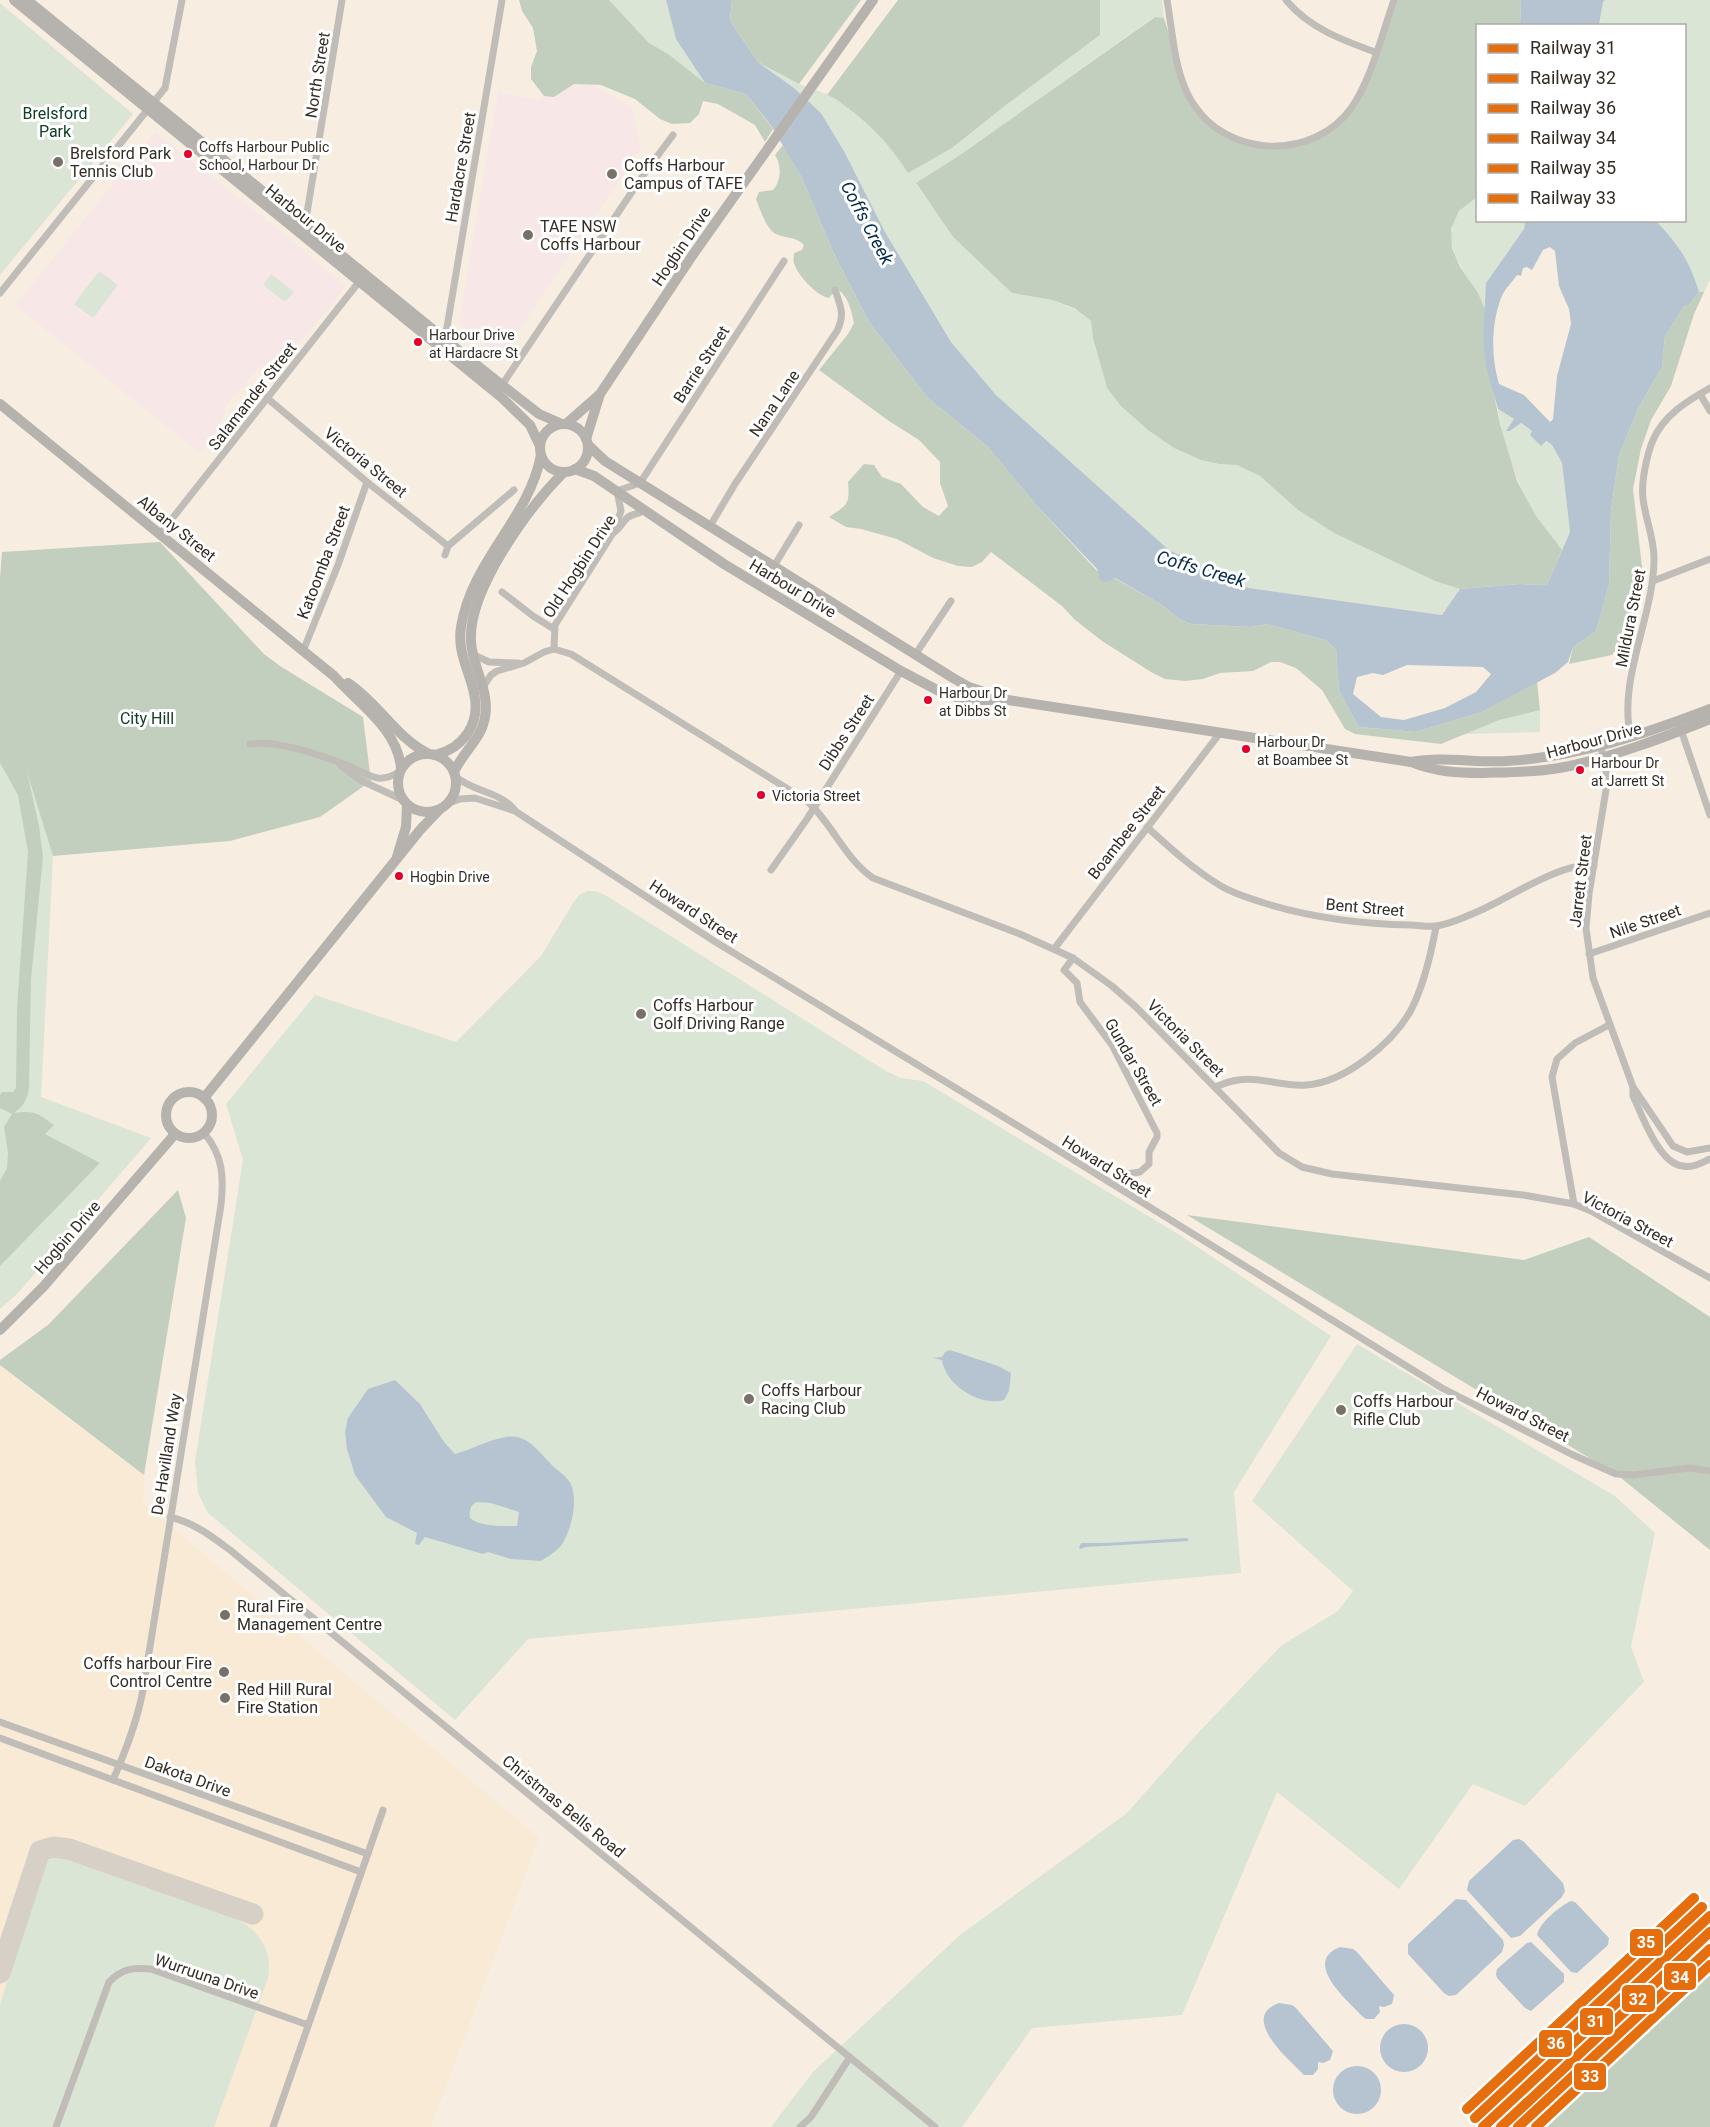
<svg xmlns="http://www.w3.org/2000/svg" width="1710" height="2127" font-family="Roboto,sans-serif">
	<rect width="100%" height="100%" fill="#f7eee1"/>
	<path fill="#f8ead4" d="M0 1365 26 1387 144 1475 143 1503 539 1838 431 2127H0Z"/>
	<g fill="#f8e7e7">
		<path d="M584 80 632 107 641 148 500 358 459 323 498 92 537 100Z"/>
		<path d="M155 132 293 241 323 268 344 284 342 292 303 339 258 369 225 407 218 431 200 453 15 305Z"/>
	</g>
	<g fill="#dbe5d5">
		<path d="M609 0H666L676 39 705 83 668 55 649 43Z"/>
		<path d="M1100 0H1162L1164 18 1154 17 960 155 916 184 953 237 1012 293 1052 300 1074 309 1091 321 1093 338 1107 388 1174 448 1201 460 1219 464 1237 465 1260 476 1298 510 1334 533 1435 581 1460 589 1443 615 1249 588 1169 550 996 395 951 342 913 280 885 232 844 151 821 113 794 88 758 62C772 69 785 77 799 84 810 89 823 92 834 97 865 114 889 144 909 172L952 148 1006 105 1100 35Z"/>
		<path d="M1605 0H1710V280L1704 292H1699C1690 261 1678 244 1656 221L1684 220V26H1599L1603 2Z"/>
		<path d="M0 3 133 114 0 275Z"/>
		<path d="M1477 197 1478 220 1525 221 1524 229 1486 283V312C1483 305 1480 297 1476 291 1461 267 1439 240 1459 212 1463 206 1472 202 1477 197Z"/>
		<path d="M99 271 118 285 93 318 74 304Z"/>
		<path d="M271 274 294 292 285 302 263 285Z"/>
		<path d="M1498 409 1514 419 1507 430 1511 431 1520 423 1532 431 1541 446 1546 441 1552 445 1562 463 1570 532 1562 550C1528 516 1504 456 1498 409Z"/>
		<path d="M0 613 7 636 53 856 41 1097 151 1138 18 1293 0 1309Z"/>
		<path d="M1493 709 1540 710V732L1431 735Z"/>
		<path d="M588 891H595L605 895 886 1071 901 1078 923 1081 1178 1234 1331 1336 1234 1492 1241 1573 528 1639 455 1720 208 1513 198 1493 195 1461 243 1160 226 1104 315 995 456 1042 541 956 573 903 580 894Z"/>
		<path d="M1357 1344 1615 1496 1655 1533 1631 1647 1644 1682 1525 1806 1473 1784 1399 1889 1277 1792 1182 2015 1032 2028 962 2127H771L813 2072 960 1935 1127 1813 1198 1733 1282 1645 1338 1611 1353 1591 1252 1501Z"/>
		<path d="M55 1856 72 1859 237 1919C260 1932 273 1951 268 1978L214 2127H0V2006L39 1868 43 1862Z"/>
	</g>
	<g fill="#c3cfbe">
		<path d="M519 0H609L649 43 668 54 705 83 746 94 773 129 765 142 755 125 718 104 703 101 699 114 690 123 672 124 660 119 635 99 601 85 574 84 554 97 544 96 531 79V67L537 51 533 28 522 11Z"/>
		<path d="M732 0H861L799 84 758 62 730 21Z"/>
		<path d="M898 0H1100V35L1006 105 952 148 908 173C887 140 866 120 834 98L827 95Z"/>
		<path d="M1394 0H1521L1520 25 1478 26 1477 197 1459 211 1451 229 1452 248 1460 267 1478 293 1486 312 1483 340 1500 424 1517 481 1536 516 1562 550 1547 585 1520 584 1460 589 1435 581 1334 533 1298 510 1260 476 1237 465 1219 464 1201 460 1174 448 1148 430 1121 406 1107 388 1093 338 1091 321 1074 308 1052 300 1012 293 953 237 916 183 960 155 1155 17 1164 18 1187 92 1218 129 1255 145 1310 141 1335 125 1363 88Z"/>
		<path d="M783 145 802 178 834 254 869 322 928 398 987 446 1038 507 1099 573 1108 580 1114 578 1162 605 1179 619 1191 624 1251 627 1267 624 1325 640 1336 649 1339 691 1359 727 1416 732 1482 712 1537 682 1540 710 1499 720 1441 744 1355 734 1345 729 1322 690 1296 668 1280 662H1271L1253 671 1220 673 1203 679 1185 681 1165 679 1151 672 1102 641 1074 619 1062 606 991 552 982 562 972 567 958 566 933 558 897 539 861 529 846 527 829 517C847 505 850 505 848 482L864 464 874 465 882 477 901 484 923 507 939 516 948 506 940 483V462L919 440 889 421 819 370 848 334 854 323C851 310 849 297 837 289L829 298C817 296 797 275 794 263 793 262 794 255 794 253L802 250 804 245C796 236 786 239 776 234 766 229 760 209 756 199L759 192 773 190C781 181 782 165 775 155Z"/>
		<path d="M1699 292H1704L1694 314 1671 386 1651 420 1641 449 1633 489 1643 575 1636 604 1633 642 1614 652 1612 655 1569 664 1573 647 1596 631 1609 585 1611 511 1619 455 1639 407 1662 367 1665 336 1685 305H1689Z"/>
		<path d="M160 542 264 654 280 666 363 717 371 781 320 817 230 841 53 856 27 772 39 826 43 857 31 979 29 1088C27 1099 24 1106 14 1113 34 1110 38 1113 54 1125L45 1134 100 1163 0 1266V1181L7 1168 8 1153 4 1127 12 1114 0 1108V1095L2 1092H13L16 1088 17 1008 28 852 18 795 0 763V578L2 552Z"/>
		<path d="M178 1190 186 1218 144 1475 0 1365V1360L48 1325Z"/>
		<path d="M1187 1215 1524 1260 1589 1237 1710 1317V1550L1616 1474Z"/>
		<path d="M1710 1940V2127H1516Z"/>
	</g>
	<g fill="#b6c4d1" fill-rule="evenodd">
		<path d="M666 0H732L730 21 758 62 794 88 821 113 844 151 885 232 951 342 996 395 1169 550 1249 588 1442 615 1460 589 1520 584 1547 585 1570 532 1562 463 1552 445 1546 441 1541 446 1530 435 1532 431 1521 423 1510 431H1506L1514 419 1498 409 1487 370 1483 340 1486 283 1524 229 1525 221H1656C1678 244 1690 261 1699 292L1689 305H1685L1665 336 1662 367 1639 407 1619 455 1611 511 1609 585 1596 631 1573 647 1568 662 1555 673 1482 712 1416 732 1359 727 1339 691 1336 649 1325 640 1267 624 1251 627 1191 624 1179 619 1162 605 1115 578 1105 582 1100 580 1097 569 1038 507 987 446 928 398 869 322 834 254 802 178 772 127 746 94 705 83 676 39ZM1550 247 1555 251 1559 286 1569 309 1571 324 1557 376 1553 419 1550 422 1524 395 1499 384C1491 357 1491 325 1501 298 1504 290 1512 282 1517 275L1521 276 1523 268 1527 267 1532 270 1543 250ZM1407 665 1483 667 1491 674 1476 692 1445 708 1404 720 1381 717 1353 694 1357 677 1373 673 1383 675Z"/>
		<path d="M1521 0H1605L1603 2 1599 25 1520 26Z"/>
		<path d="M950 1350 998 1366 1011 1373 1009 1391 1004 1400C979 1407 945 1384 942 1360L933 1358 942 1357 945 1352Z"/>
		<path d="M395 1380 420 1404 444 1442 455 1454C471 1450 502 1433 517 1437 531 1440 539 1452 549 1462 555 1469 564 1474 569 1481 580 1497 571 1533 560 1547 555 1552 547 1557 541 1561L511 1559 488 1552 483 1554 425 1537 419 1545 415 1544 417 1533 386 1517 355 1475 347 1449 345 1432 348 1418 368 1389ZM476 1502 491 1503 519 1512 517 1526C504 1526 480 1527 470 1518 469 1511 470 1506 476 1502Z"/>
		<path d="M1187 1538 1189 1541 1086 1547 1081 1549 1079 1548 1081 1543H1106Z"/>
		<path d="M1519 1839 1523 1841 1563 1883 1565 1891 1562 1897 1520 1936 1511 1938 1467 1890 1469 1881 1513 1840Z"/>
		<path d="M1456 1899 1466 1900 1503 1940 1504 1945 1502 1952 1456 1995 1449 1996 1444 1993 1408 1954V1944Z"/>
		<path d="M1571 1901 1575 1902 1609 1938 1608 1945 1577 1973 1571 1972 1537 1935C1539 1923 1560 1906 1571 1901Z"/>
		<path d="M1531 1942 1564 1974V1982L1531 2011 1525 2008 1497 1978 1496 1974 1497 1969 1527 1943Z"/>
		<path d="M1340 1947 1353 1949 1357 1952 1394 1995 1392 2004 1384 2007 1379 2006 1380 2012 1374 2019H1366L1362 2016C1347 2000 1302 1962 1340 1947Z"/>
		<path d="M1279 2003 1292 2005 1296 2008 1333 2051 1330 2060 1323 2063 1318 2062V2069L1313 2075H1304L1301 2072C1286 2057 1240 2017 1279 2003Z"/>
		<circle cx="1404" cy="2048" r="24"/>
		<circle cx="1357" cy="2090" r="24"/>
	</g>
	<g fill="none" stroke-linecap="round" stroke-linejoin="round">
		<path stroke="#d7d0c6" stroke-width="21" d="M0 1973 40 1851 53 1847 69 1849 253 1914"/>
		<g stroke="#c0bdb8" stroke-width="7">
			<path d="M1167 0C1173 33 1174 73 1192 102 1227 159 1314 161 1352 107 1372 77 1382 34 1394 0"/>
			<path d="M1286 0C1309 28 1342 40 1375 52"/>
			<path d="M305 225 342 0"/>
			<path d="M0 293 165 88 182 0"/>
			<path d="M445 339 502 0"/>
			<path d="M502 385 644 174 673 135"/>
			<path d="M1700 394 1710 411"/>
			<path d="M267 398 367 482 448 546"/>
			<path d="M710 526 735 484 837 331C845 315 841 307 835 290"/>
			<path d="M613 533 621 511 617 491 640 483 784 261"/>
			<path d="M160 534 362 278"/>
			<path d="M445 555 448 546 514 490"/>
			<path d="M774 566 799 525"/>
			<path d="M1653 581 1710 559"/>
			<path d="M502 592 533 616 554 629"/>
			<path d="M554 649 555 625 613 533C620 529 621 524 627 518 632 513 639 515 644 510"/>
			<path d="M303 651 338 565 367 482"/>
			<path d="M472 654 489 662 518 663"/>
			<path d="M915 655 951 601"/>
			<path d="M483 687 491 675 497 671 524 663 544 652 554 649 571 654 807 801C832 823 845 859 873 878L1020 934 1073 958 1112 986 1136 1007 1279 1153 1302 1167 1332 1174 1523 1195 1574 1204 1591 1211 1710 1278"/>
			<path d="M1680 727 1710 815"/>
			<path d="M1631 737C1617 682 1653 618 1654 561 1655 539 1645 519 1643 498 1641 482 1647 454 1653 440 1664 415 1687 401 1710 388"/>
			<path d="M250 744C275 740 320 755 344 764 356 768 366 776 378 778 387 779 393 776 400 771"/>
			<path d="M1600 745 1606 764V790L1589 894 1586 928 1593 978 1633 1087 1667 1137 1673 1146 1687 1152 1710 1148"/>
			<path d="M340 765 360 780 403 800"/>
			<path d="M456 777C474 792 498 791 514 809"/>
			<path d="M449 803 460 799 475 798 515 811 714 941 1051 1146 1442 1388 1571 1454 1616 1474 1633 1475 1690 1468 1710 1471"/>
			<path d="M1147 827C1170 848 1194 870 1221 886 1234 894 1249 898 1264 903 1313 918 1360 924 1411 925 1419 925 1427 927 1434 926 1446 926 1470 915 1481 910 1511 897 1562 861 1594 866"/>
			<path d="M771 870 807 819 901 671"/>
			<path d="M1054 949 1220 733"/>
			<path d="M1589 954 1710 913"/>
			<path d="M1073 958 1064 970 1077 983 1080 1002 1112 1045 1157 1133V1137L1149 1152V1164L1140 1172 1127 1174"/>
			<path d="M1215 1087C1221 1085 1227 1082 1233 1081 1256 1075 1282 1087 1306 1085 1344 1083 1393 1043 1411 1010 1424 985 1431 954 1436 927"/>
			<path d="M1633 1087V1096C1643 1117 1659 1164 1683 1166 1693 1168 1701 1163 1710 1159"/>
			<path d="M1574 1204 1552 1077 1557 1059 1575 1043 1609 1025"/>
			<path d="M170 1517C194 1523 210 1535 230 1550L935 2127"/>
			<path d="M0 1722 368 1854"/>
			<path d="M0 1738 361 1872"/>
			<path d="M113 1780C126 1750 137 1722 143 1690L221 1205C224 1177 223 1155 204 1133"/>
			<path d="M56 2127 109 1982C122 1969 132 1967 151 1969L308 2025"/>
			<path d="M273 2127 383 1810"/>
			<path d="M800 2127 811 2117 850 2057"/>
		</g>
		<g stroke="#b6b2ad" stroke-width="10">
			<path d="M14 0 500 396 530 425 540 446"/>
			<path d="M27 0 484 371 539 414 562 424"/>
			<path d="M0 404 334 676C359 704 397 728 401 768"/>
			<path d="M566 424 599 395"/>
			<circle cx="564" cy="448" r="24"/>
			<path d="M586 439 600 394 692 256 873 0"/>
			<path d="M588 445 605 461 953 678 969 687 999 697"/>
			<path d="M575 469 594 476 724 564 901 671 939 691 965 700H1008L1411 762C1435 772 1458 773 1483 773 1512 772 1542 772 1570 766 1618 755 1665 737 1710 719"/>
			<path d="M348 683C378 703 395 736 427 753"/>
			<circle cx="427" cy="783" r="29"/>
			<path d="M435 755C464 748 481 723 474 693 469 670 457 652 461 627 472 560 529 519 541 455"/>
			<path d="M1411 762C1443 756 1475 763 1507 761 1577 757 1645 734 1710 709"/>
			<path d="M454 772C463 752 482 738 485 717 490 690 472 667 471 641 468 590 529 507 564 472"/>
			<path d="M397 857 406 827 407 805"/>
			<circle cx="189" cy="1115" r="23"/>
			<path d="M204 1098 420 830 439 810"/>
			<path d="M0 1330 44 1286 175 1134"/>
		</g>
		<g stroke="#fff" stroke-width="15">
			<path id="rail-1" d="M1483 2127 1710 1916"/>
		</g>
		<g stroke="#fff" stroke-width="15">
			<path id="rail-2" d="M1501 2127 1710 1932"/>
		</g>
		<g stroke="#fff" stroke-width="15">
			<path id="rail-3" d="M1475 2118 1702 1907"/>
		</g>
		<g stroke="#fff" stroke-width="15">
			<path id="rail-4" d="M1518 2127 1710 1949"/>
		</g>
		<g stroke="#fff" stroke-width="15">
			<path id="rail-5" d="M1467 2109 1694 1898"/>
		</g>
		<g stroke="#fff" stroke-width="15">
			<path id="rail-6" d="M1536 2127 1710 1965"/>
		</g>
		<use href="#rail-1" stroke="#e56e0f" stroke-width="10"/>
		<use href="#rail-2" stroke="#e56e0f" stroke-width="10"/>
		<use href="#rail-3" stroke="#e56e0f" stroke-width="10"/>
		<use href="#rail-4" stroke="#e56e0f" stroke-width="10"/>
		<use href="#rail-5" stroke="#e56e0f" stroke-width="10"/>
		<use href="#rail-6" stroke="#e56e0f" stroke-width="10"/>
	</g>
	<g fill="#e4002b" stroke="#fff" stroke-width="2">
		<circle cx="188" cy="154" r="5"/>
		<circle cx="418" cy="342" r="5"/>
		<circle cx="928" cy="700" r="5"/>
		<circle cx="1246" cy="749" r="5"/>
		<circle cx="1580" cy="770" r="5"/>
		<circle cx="761" cy="795" r="5"/>
		<circle cx="399" cy="876" r="5"/>
	</g>
	<g fill="#787167" stroke="#fff" stroke-width="2">
		<circle cx="58" cy="162" r="6"/>
		<circle cx="612" cy="174" r="6"/>
		<circle cx="528" cy="235" r="6"/>
		<circle cx="641" cy="1014" r="6"/>
		<circle cx="749" cy="1399" r="6"/>
		<circle cx="1341" cy="1410" r="6"/>
		<circle cx="225" cy="1615" r="6"/>
		<circle cx="224" cy="1672" r="6"/>
		<circle cx="225" cy="1698" r="6"/>
	</g>
	<g text-anchor="middle" stroke-width="6" stroke-linejoin="round" paint-order="stroke">
		<g font-size="14" fill="#332d25" stroke="#fff" text-anchor="start">
			<text x="199" y="152">Coffs Harbour Public<tspan x="199" dy="18">School, Harbour Dr</tspan></text>
			<text x="429" y="340">Harbour Drive<tspan x="429" dy="18">at Hardacre St</tspan></text>
			<text x="939" y="698">Harbour Dr<tspan x="939" dy="18">at Dibbs St</tspan></text>
			<text x="1257" y="747">Harbour Dr<tspan x="1257" dy="18">at Boambee St</tspan></text>
			<text x="1591" y="768">Harbour Dr<tspan x="1591" dy="18">at Jarrett St</tspan></text>
			<text x="772" y="801">Victoria Street</text>
			<text x="410" y="882">Hogbin Drive</text>
		</g>
		<g font-size="16" fill="#332d25" stroke="#fff">
			<text transform="translate(317 75) rotate(-81)" y="6">North Street</text>
			<text transform="translate(460 167) rotate(-80)" y="6">Hardacre Street</text>
			<text transform="translate(306 218) rotate(39)" y="6">Harbour Drive</text>
			<text transform="translate(681 246) rotate(-56)" y="6">Hogbin Drive</text>
			<text transform="translate(701 364) rotate(-57)" y="6">Barrie Street</text>
			<text transform="translate(252 396) rotate(-52)" y="6">Salamander Street</text>
			<text transform="translate(774 403) rotate(-56)" y="6">Nana Lane</text>
			<text transform="translate(366 462) rotate(39)" y="6">Victoria Street</text>
			<text transform="translate(177 528) rotate(39)" y="6">Albany Street</text>
			<text transform="translate(323 562) rotate(-69)" y="6">Katoomba Street</text>
			<text transform="translate(579 566) rotate(-57)" y="6">Old Hogbin Drive</text>
			<text transform="translate(793 588) rotate(31)" y="6">Harbour Drive</text>
			<text transform="translate(1630 618) rotate(-79)" y="6">Mildura Street</text>
			<text transform="translate(846 732) rotate(-57)" y="6">Dibbs Street</text>
			<text transform="translate(1594 740) rotate(-15)" y="6">Harbour Drive</text>
			<text transform="translate(1126 832) rotate(-52)" y="6">Boambee Street</text>
			<text transform="translate(1580 881) rotate(-83)" y="6">Jarrett Street</text>
			<text transform="translate(1365 907) rotate(5)" y="6">Bent Street</text>
			<text transform="translate(694 911) rotate(33)" y="6">Howard Street</text>
			<text transform="translate(1645 921) rotate(-19)" y="6">Nile Street</text>
			<text transform="translate(1186 1038) rotate(45)" y="6">Victoria Street</text>
			<text transform="translate(1134 1062) rotate(60)" y="6">Gundar Street</text>
			<text transform="translate(1107 1166) rotate(32)" y="6">Howard Street</text>
			<text transform="translate(1628 1219) rotate(28)" y="6">Victoria Street</text>
			<text transform="translate(67 1237) rotate(-49)" y="6">Hogbin Drive</text>
			<text transform="translate(1523 1414) rotate(27)" y="6">Howard Street</text>
			<text transform="translate(166 1454) rotate(-81)" y="6">De Havilland Way</text>
			<text transform="translate(188 1776) rotate(20)" y="6">Dakota Drive</text>
			<text transform="translate(564 1806) rotate(39)" y="6">Christmas Bells Road</text>
			<text transform="translate(207 1976) rotate(19)" y="6">Wurruuna Drive</text>
		</g>
		<g font-size="16" fill="#0e4023" stroke="#fff">
			<text x="55" y="119">Brelsford<tspan x="55" dy="18">Park</tspan></text>
			<text x="147" y="724">City Hill</text>
		</g>
		<g font-size="16" fill="#332d25" stroke="#fff" text-anchor="start">
			<text x="70" y="159">Brelsford Park<tspan x="70" dy="18">Tennis Club</tspan></text>
			<text x="624" y="171">Coffs Harbour<tspan x="624" dy="18">Campus of TAFE</tspan></text>
			<text x="540" y="232">TAFE NSW<tspan x="540" dy="18">Coffs Harbour</tspan></text>
			<text x="653" y="1011">Coffs Harbour<tspan x="653" dy="18">Golf Driving Range</tspan></text>
			<text x="761" y="1396">Coffs Harbour<tspan x="761" dy="18">Racing Club</tspan></text>
			<text x="1353" y="1407">Coffs Harbour<tspan x="1353" dy="18">Rifle Club</tspan></text>
			<text x="237" y="1612">Rural Fire<tspan x="237" dy="18">Management Centre</tspan></text>
			<text x="212" y="1669" text-anchor="end">Coffs harbour Fire<tspan x="212" dy="18">Control Centre</tspan></text>
			<text x="237" y="1695">Red Hill Rural<tspan x="237" dy="18">Fire Station</tspan></text>
		</g>
		<g font-size="18" font-style="italic" fill="#042a4c" stroke="#fff">
			<text transform="translate(867 223) rotate(62)" y="6">Coffs Creek</text>
			<text transform="translate(1201 569) rotate(16)" y="6">Coffs Creek</text>
		</g>
	</g>
	<g stroke="#fff" stroke-width="2">
		<rect x="1629" y="1928" width="35" height="29" rx="6" fill="#e56e0f"/>
		<rect x="1663" y="1962" width="34" height="29" rx="6" fill="#e56e0f"/>
		<rect x="1621" y="1984" width="35" height="29" rx="6" fill="#e56e0f"/>
		<rect x="1579" y="2007" width="35" height="29" rx="6" fill="#e56e0f"/>
		<rect x="1538" y="2029" width="35" height="29" rx="6" fill="#e56e0f"/>
		<rect x="1573" y="2062" width="34" height="29" rx="6" fill="#e56e0f"/>
	</g>
	<g font-size="16" text-anchor="middle" font-weight="bold" fill="#fff">
		<text x="1646" y="1948">35</text>
		<text x="1680" y="1983">34</text>
		<text x="1638" y="2005">32</text>
		<text x="1596" y="2027">31</text>
		<text x="1556" y="2049">36</text>
		<text x="1590" y="2082">33</text>
	</g>
	<rect x="1476" y="24" width="210" height="198" fill="#ffffff" stroke="#adaba8" stroke-width="1.5"/>
	<rect x="1488" y="44" width="30" height="9" fill="#e56e0f" stroke="#adaba8" stroke-width="1.5"/>
	<text x="1530" y="54" font-size="18" fill="#332d25">Railway 31</text>
	<rect x="1488" y="74" width="30" height="9" fill="#e56e0f" stroke="#adaba8" stroke-width="1.5"/>
	<text x="1530" y="84" font-size="18" fill="#332d25">Railway 32</text>
	<rect x="1488" y="104" width="30" height="9" fill="#e56e0f" stroke="#adaba8" stroke-width="1.5"/>
	<text x="1530" y="114" font-size="18" fill="#332d25">Railway 36</text>
	<rect x="1488" y="134" width="30" height="9" fill="#e56e0f" stroke="#adaba8" stroke-width="1.5"/>
	<text x="1530" y="144" font-size="18" fill="#332d25">Railway 34</text>
	<rect x="1488" y="164" width="30" height="9" fill="#e56e0f" stroke="#adaba8" stroke-width="1.5"/>
	<text x="1530" y="174" font-size="18" fill="#332d25">Railway 35</text>
	<rect x="1488" y="194" width="30" height="9" fill="#e56e0f" stroke="#adaba8" stroke-width="1.5"/>
	<text x="1530" y="204" font-size="18" fill="#332d25">Railway 33</text>
</svg>
